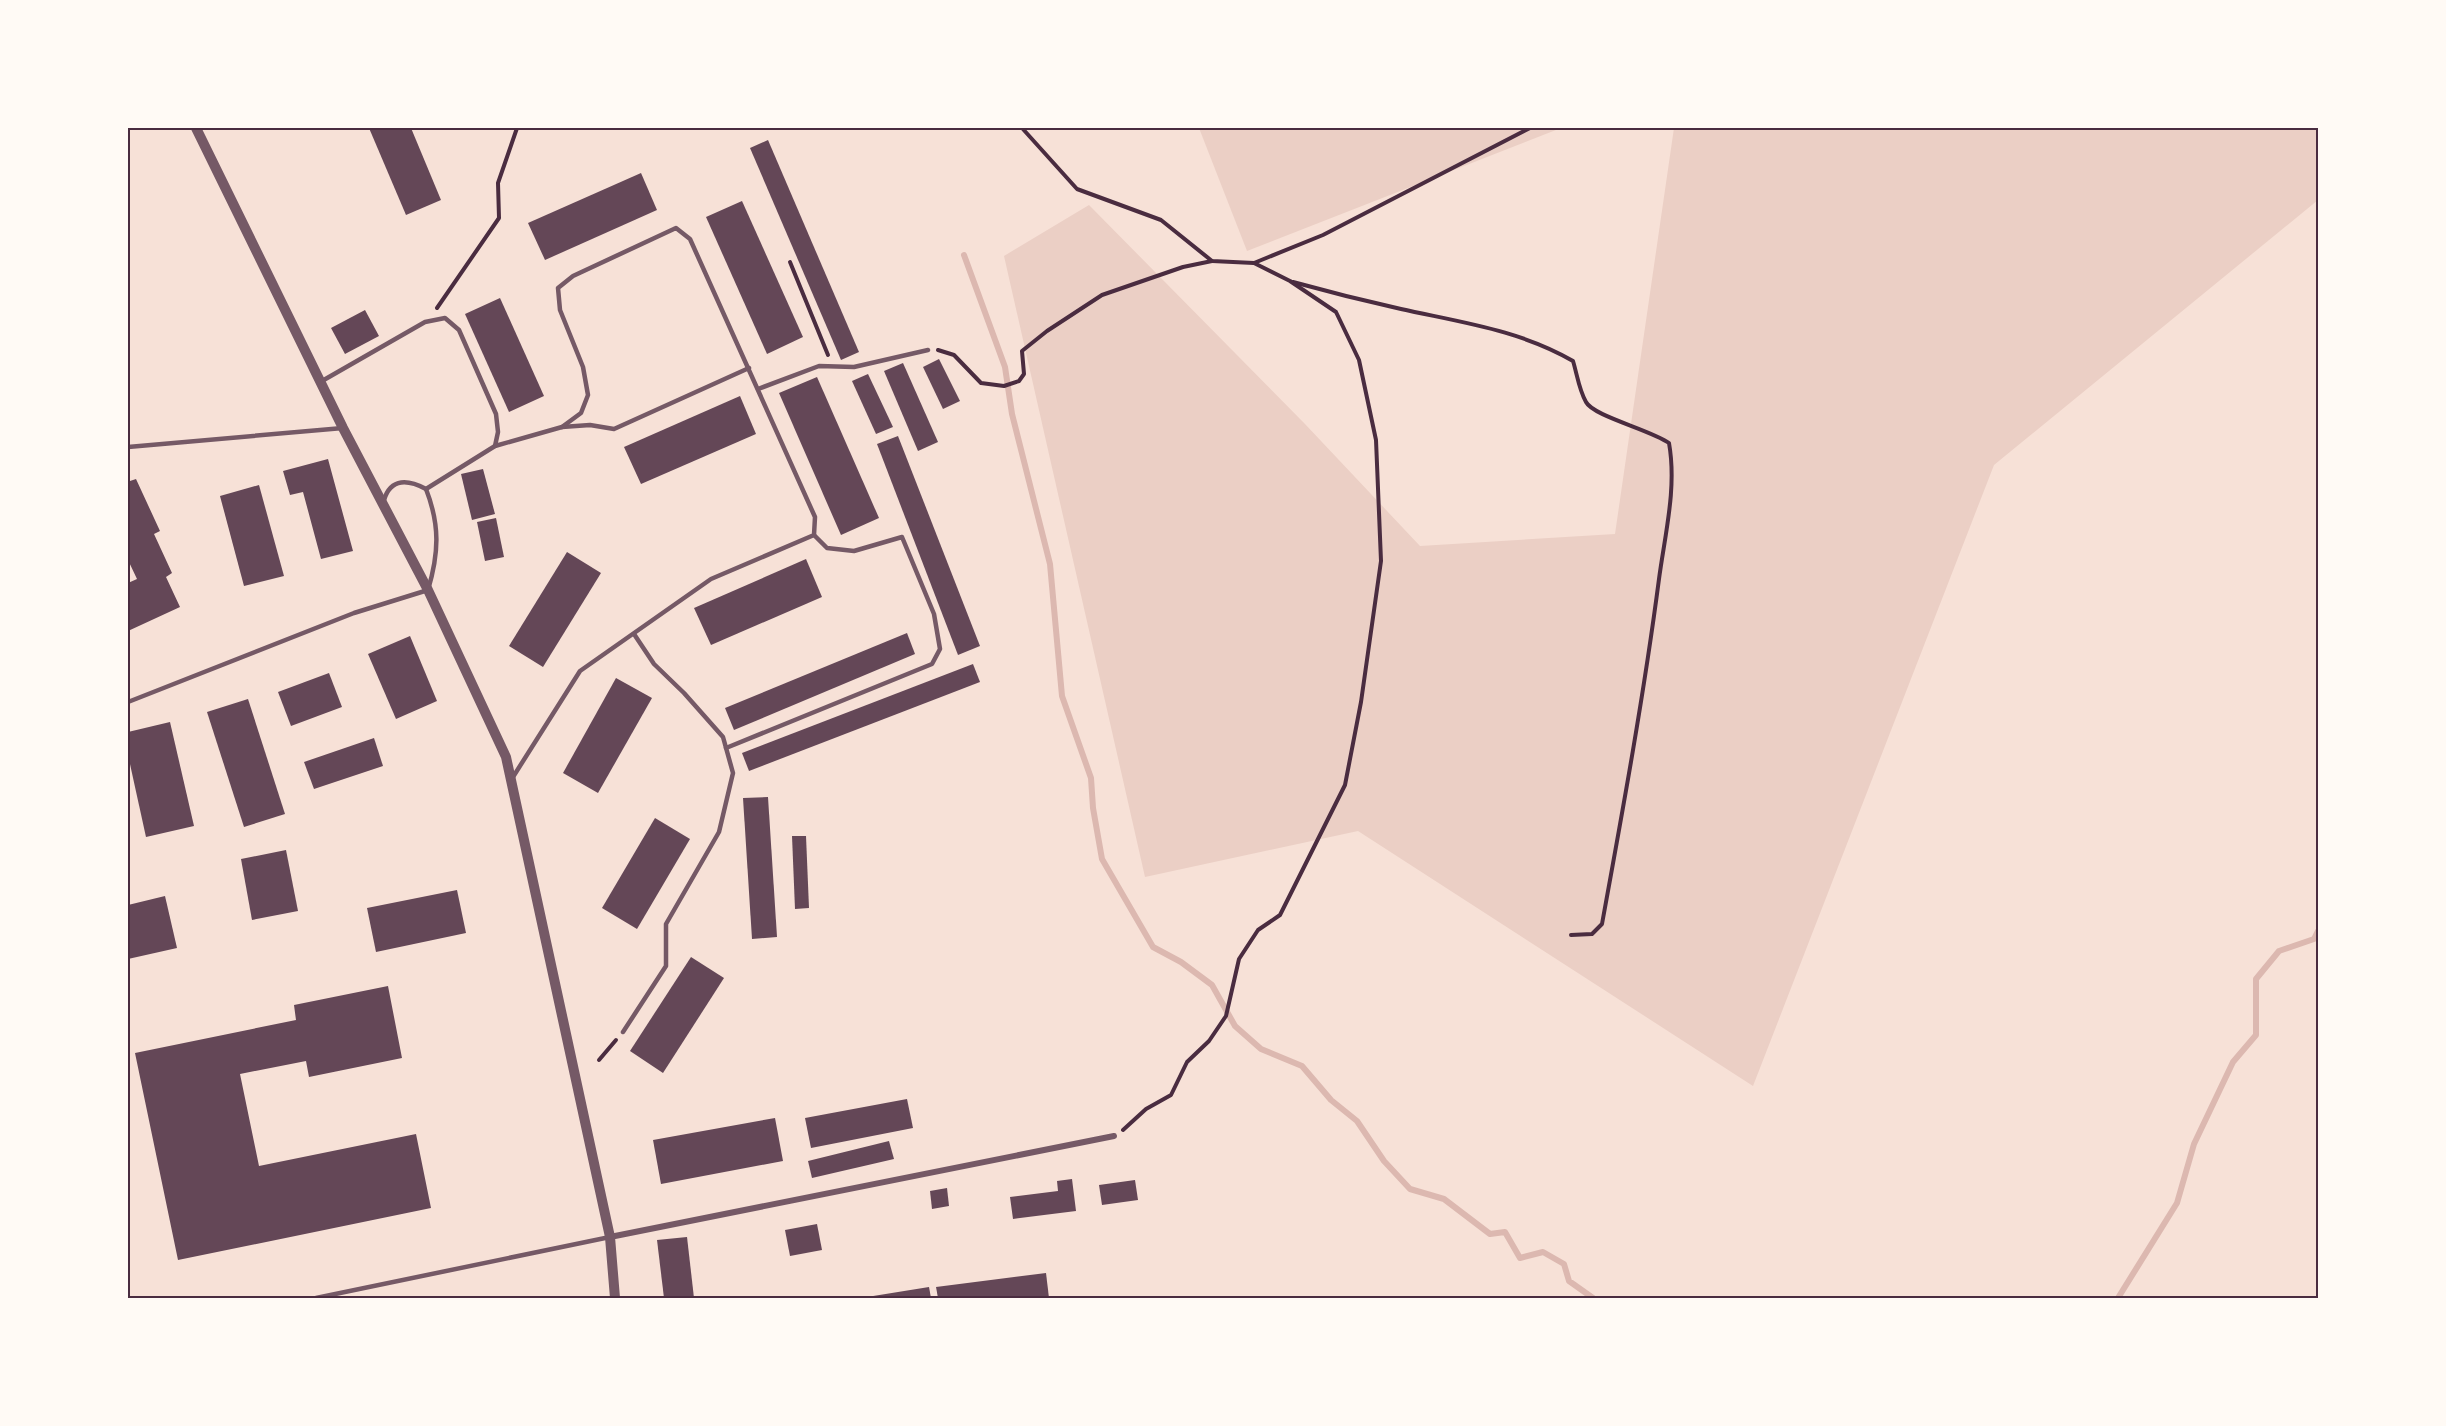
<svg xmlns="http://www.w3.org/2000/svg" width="2446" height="1426" font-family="Barlow,sans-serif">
	<rect width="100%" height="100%" fill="#f7e1d7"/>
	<g fill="#ebcfc5">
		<path d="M1199 128H1561L1247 251Z"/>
		<path d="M1674 128H2318V200L1994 465 1753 1086 1358 831 1145 877 1004 256 1089 205 1305 424 1420 546 1615 534Z"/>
	</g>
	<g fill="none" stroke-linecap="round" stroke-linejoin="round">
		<g stroke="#dcb8b0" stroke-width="6">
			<path d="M964 255 1005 367 1012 414 1050 564 1062 696 1091 778 1093 808 1102 859 1153 947 1181 962 1212 985 1235 1026 1261 1049 1302 1066 1331 1100 1357 1121 1384 1161 1410 1189 1444 1199 1490 1234 1505 1232 1520 1258 1543 1252 1564 1264 1569 1281 1593 1298"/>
			<path d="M2118 1298 2177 1203 2194 1144 2233 1062 2256 1035V979L2279 951 2314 939 2318 931"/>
		</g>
	</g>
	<g fill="#644757">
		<path d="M369 128H411L441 200 406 215Z"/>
		<path d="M768 140 859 352 841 360 750 148Z"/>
		<path d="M641 173 657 210 545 260 528 223Z"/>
		<path d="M742 201 803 337 767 354 706 217Z"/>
		<path d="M500 298 544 396 509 412 465 314Z"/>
		<path d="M365 310 379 336 345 354 331 328Z"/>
		<path d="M939 359 960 401 943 409 923 367Z"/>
		<path d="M903 363 938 442 918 451 884 371Z"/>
		<path d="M868 374 893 427 876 434 852 381Z"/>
		<path d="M817 377 879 518 841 535 779 393Z"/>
		<path d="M740 396 756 434 641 484 624 447Z"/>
		<path d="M898 436 980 646 958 655 877 444Z"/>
		<path d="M328 459 353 551 321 559 303 492 290 495 283 471Z"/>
		<path d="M483 469 495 514 472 520 461 474Z"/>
		<path d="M128 476 130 481 136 479 160 531 154 534 172 573 166 577 180 607 128 631V583L137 579 128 560Z"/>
		<path d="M259 485 284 576 244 586 220 496Z"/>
		<path d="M496 518 504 557 485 561 477 522Z"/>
		<path d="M567 552 601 573 543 667 509 646Z"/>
		<path d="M806 559 822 597 711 645 694 608Z"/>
		<path d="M907 633 915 654 734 730 725 708Z"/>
		<path d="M410 636 437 701 396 719 368 654Z"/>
		<path d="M973 664 980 682 749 771 742 753Z"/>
		<path d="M329 673 342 707 291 726 278 692Z"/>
		<path d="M616 678 652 698 598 793 563 773Z"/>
		<path d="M248 699 285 814 244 827 207 712Z"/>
		<path d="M170 722 194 826 146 837 128 755V732Z"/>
		<path d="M374 738 383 766 314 789 304 762Z"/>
		<path d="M768 797 777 937 752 939 743 798Z"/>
		<path d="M655 818 690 839 637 929 602 908Z"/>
		<path d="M792 836H806L809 908 795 909Z"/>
		<path d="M286 850 298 911 252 920 241 859Z"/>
		<path d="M457 890 466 933 376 952 367 908Z"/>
		<path d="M165 896 177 948 128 959V905Z"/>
		<path d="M691 957 724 978 663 1073 630 1051Z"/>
		<path d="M388 986 402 1058 309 1077 306 1061 240 1074 259 1166 416 1134 431 1208 178 1260 135 1053 296 1020 294 1005Z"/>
		<path d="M907 1099 913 1128 811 1148 805 1118Z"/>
		<path d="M775 1118 783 1161 661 1184 653 1140Z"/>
		<path d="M889 1141 894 1159 812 1178 808 1161Z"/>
		<path d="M1072 1179 1076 1211 1013 1219 1010 1197 1058 1191 1057 1181Z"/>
		<path d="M1135 1180 1138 1200 1102 1205 1099 1185Z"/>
		<path d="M947 1188 949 1206 932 1209 930 1191Z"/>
		<path d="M817 1224 822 1250 790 1256 785 1230Z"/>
		<path d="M687 1237 694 1298H664L657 1240Z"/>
		<path d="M1046 1273 1049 1298H938L936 1287Z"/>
		<path d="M929 1287 931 1298H867V1297Z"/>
	</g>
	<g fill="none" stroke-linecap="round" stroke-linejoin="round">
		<g stroke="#4a2c40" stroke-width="4">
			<path d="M1022 128 1077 189 1161 220 1212 261 1254 263 1323 235 1530 128"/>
			<path d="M790 262 828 355"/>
			<path d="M1293 282C1329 292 1365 301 1401 309 1459 322 1520 330 1573 361 1577 374 1579 390 1586 402 1593 416 1651 430 1669 443 1677 488 1665 534 1659 579 1644 694 1623 809 1602 924L1592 934 1571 935"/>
			<path d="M437 308 499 218 498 183 517 128"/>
			<path d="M938 350 954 355 981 383 1004 386 1019 381 1024 374 1022 351 1047 331 1102 295 1183 267 1212 261"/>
			<path d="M599 1060 616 1040"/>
			<path d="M1123 1130 1146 1109 1171 1095 1187 1062 1209 1041 1226 1016 1239 959 1258 930 1280 915 1345 785 1361 702 1381 561 1376 440 1359 360 1336 312 1290 281 1254 263"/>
		</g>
		<g stroke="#755966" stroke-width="4.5">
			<path d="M322 381 425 322 445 318 459 330 496 414 498 432 495 446"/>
			<path d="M758 389 819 366 854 367 928 350"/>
			<path d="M128 447 343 428"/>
			<path d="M426 489 495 446 562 427 590 425 614 429 749 368"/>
			<path d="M128 702 354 613 428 590C439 553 440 525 426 489 409 480 391 477 384 500"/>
			<path d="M726 748 932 664 940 649 934 614 902 537 854 551 827 548 814 535"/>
			<path d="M513 777 580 671 711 579 814 535 815 517 690 239 676 228 573 276 558 288 560 310 583 367 588 395 581 413 562 427"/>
			<path d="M623 1032 666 966V924L719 832 733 773 723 737 684 693 654 664 634 634"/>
			<path d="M316 1298 610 1237"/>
		</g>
		<path stroke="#755966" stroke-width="6" d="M610 1237 1114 1136"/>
		<path stroke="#755966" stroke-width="10" d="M196 128 343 428 428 590 506 757 610 1237 615 1298"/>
	</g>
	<rect width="2446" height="1426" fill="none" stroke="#fffaf5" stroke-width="258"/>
	<rect x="129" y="129" width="2188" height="1168" fill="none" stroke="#4a2c40" stroke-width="2"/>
</svg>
